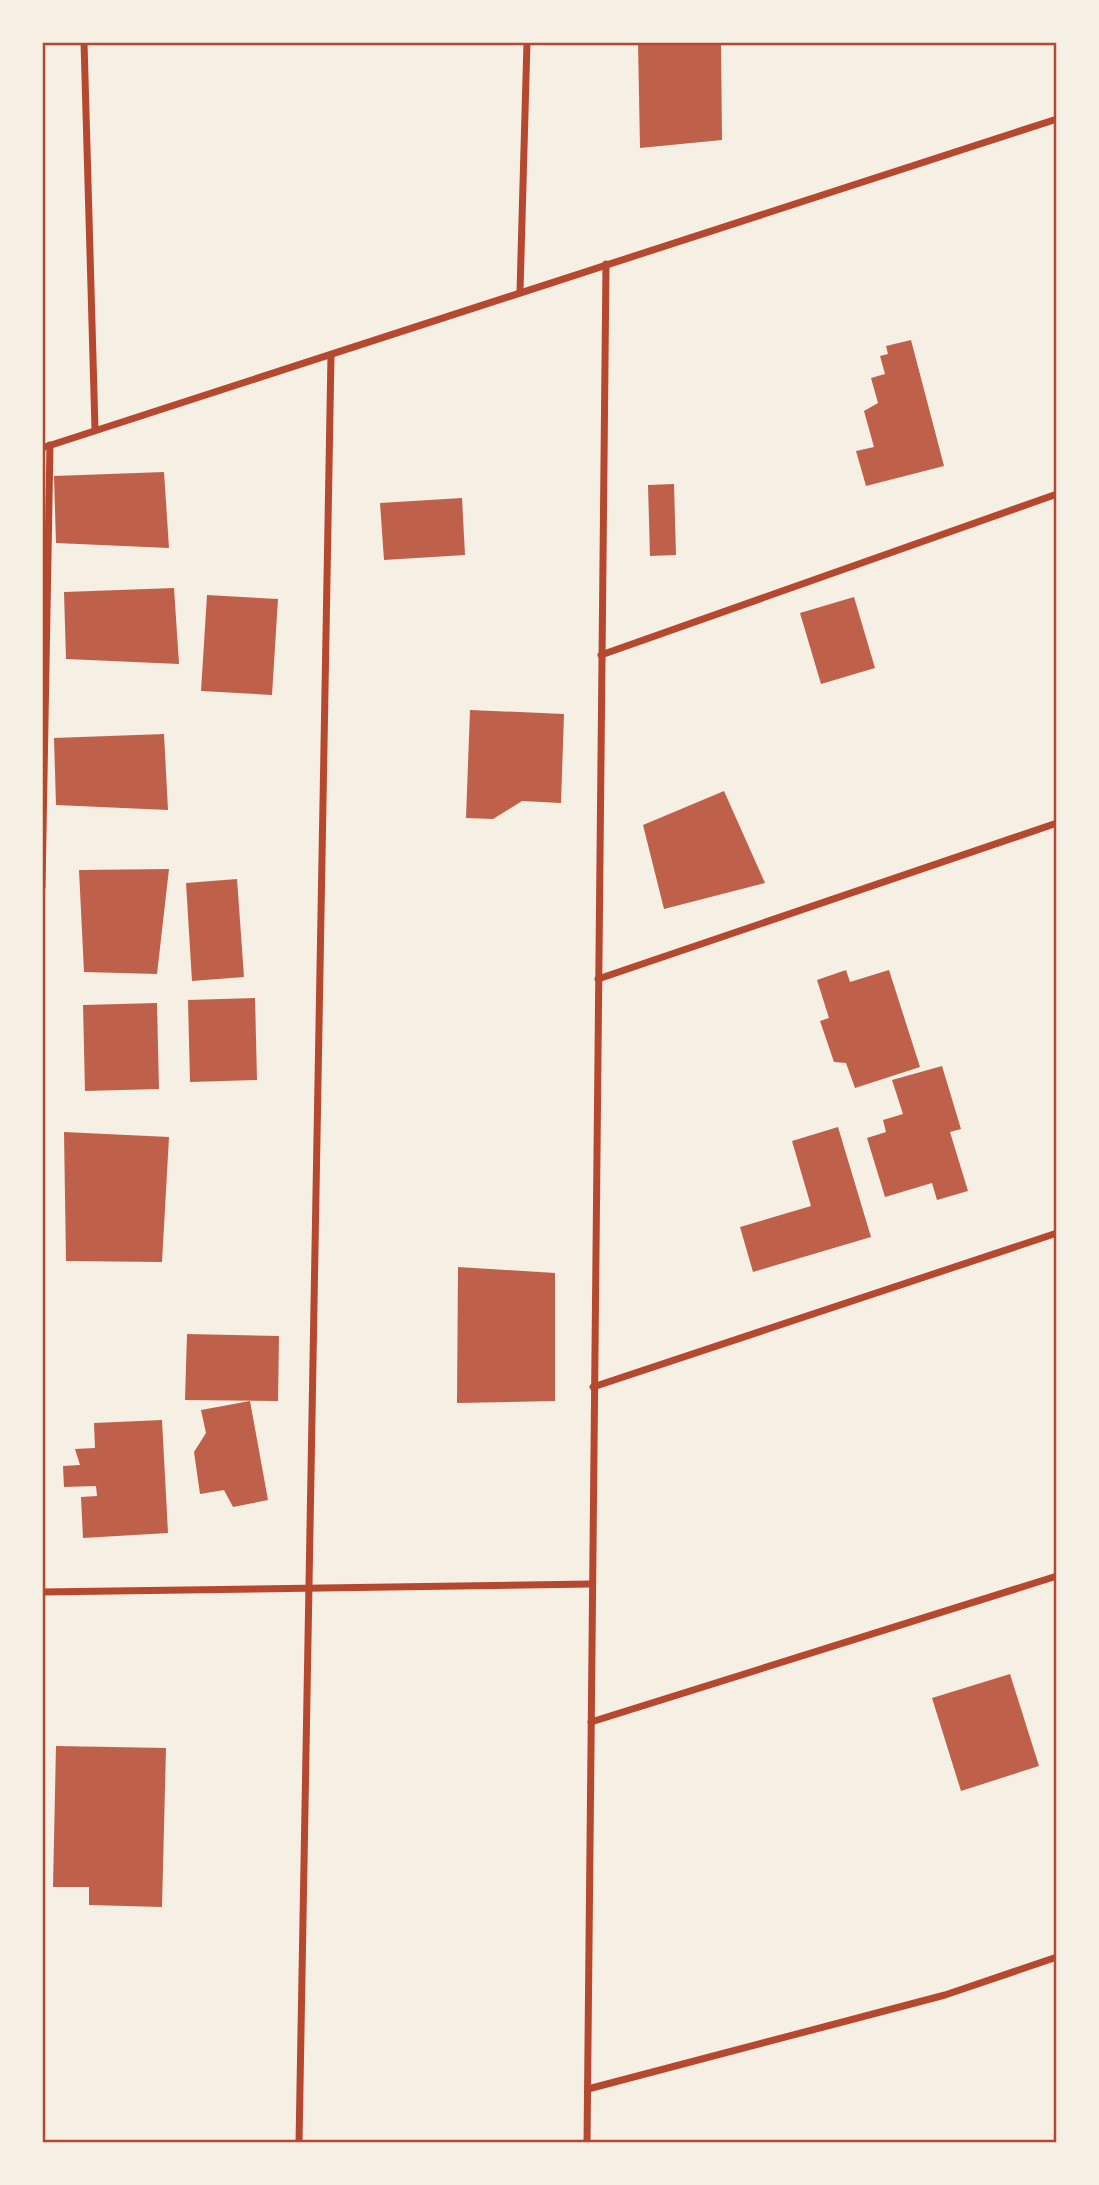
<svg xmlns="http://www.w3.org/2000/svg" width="1099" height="2185" font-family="'Alegreya Sans',sans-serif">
	<rect width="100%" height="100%" fill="#f6efe4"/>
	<g fill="#bf614a">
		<path d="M638 42H721L722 140 640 148Z"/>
		<path d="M911 340 944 466 866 486 856 451 874 447 864 411 878 403 871 378 885 374 880 356 888 354 886 346Z"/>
		<path d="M164 472 169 548 56 543 54 476Z"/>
		<path d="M674 484 676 555 650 556 648 485Z"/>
		<path d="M462 498 465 555 384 560 380 503Z"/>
		<path d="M174 588 179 664 66 659 64 592Z"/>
		<path d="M207 595 278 599 272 695 201 691Z"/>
		<path d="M854 597 875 668 821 684 800 613Z"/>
		<path d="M470 710 564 714 561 803 522 801 493 819 466 818Z"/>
		<path d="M164 734 168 810 56 805 54 738Z"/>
		<path d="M724 791 765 883 664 909 643 825Z"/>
		<path d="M169 869 157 974 84 972 79 870Z"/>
		<path d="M237 879 244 977 192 981 186 883Z"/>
		<path d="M846 970 850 982 889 970 920 1067 855 1088 846 1063 834 1062 820 1021 829 1018 817 980Z"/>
		<path d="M255 998 257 1080 190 1082 188 1000Z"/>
		<path d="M157 1003 159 1089 85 1091 83 1005Z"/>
		<path d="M942 1066 961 1129 950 1132 968 1191 937 1200 932 1183 885 1197 867 1138 886 1132 883 1120 903 1114 892 1080Z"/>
		<path d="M838 1127 871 1237 753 1272 740 1227 811 1206 792 1141Z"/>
		<path d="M64 1132 169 1137 162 1262 66 1261Z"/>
		<path d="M458 1267 555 1273V1401L457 1403Z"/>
		<path d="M187 1334 279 1336 278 1401 185 1400Z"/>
		<path d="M250 1401 268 1500 233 1507 224 1490 200 1494 194 1452 206 1433 201 1410Z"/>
		<path d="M162 1420 168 1533 83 1538 81 1497 97 1496 96 1486 64 1487 63 1466 80 1465 75 1449 95 1448 94 1423Z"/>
		<path d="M1010 1674 1039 1766 961 1791 932 1698Z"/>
		<path d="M56 1746 166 1748 162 1907 89 1905V1887H53Z"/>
	</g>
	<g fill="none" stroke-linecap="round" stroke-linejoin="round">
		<g stroke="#b5482f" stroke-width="7">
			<path d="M84 42 95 429"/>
			<path d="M520 291 527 42"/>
			<path d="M42 448 1057 119"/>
			<path d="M601 655 1057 494"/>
			<path d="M42 887 50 445"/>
			<path d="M598 979 1057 823"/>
			<path d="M593 1387 1057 1233"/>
			<path d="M42 1592 591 1584"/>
			<path d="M591 1722 1057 1576"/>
			<path d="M588 2089 945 1995 1057 1957"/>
			<path d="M299 2143 331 355"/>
			<path d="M587 2143 606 264"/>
		</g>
	</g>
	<rect width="1099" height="2185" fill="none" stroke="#f6efe4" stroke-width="88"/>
	<rect x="44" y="44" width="1011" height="2097" fill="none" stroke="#b5482f" stroke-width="2.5"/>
</svg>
